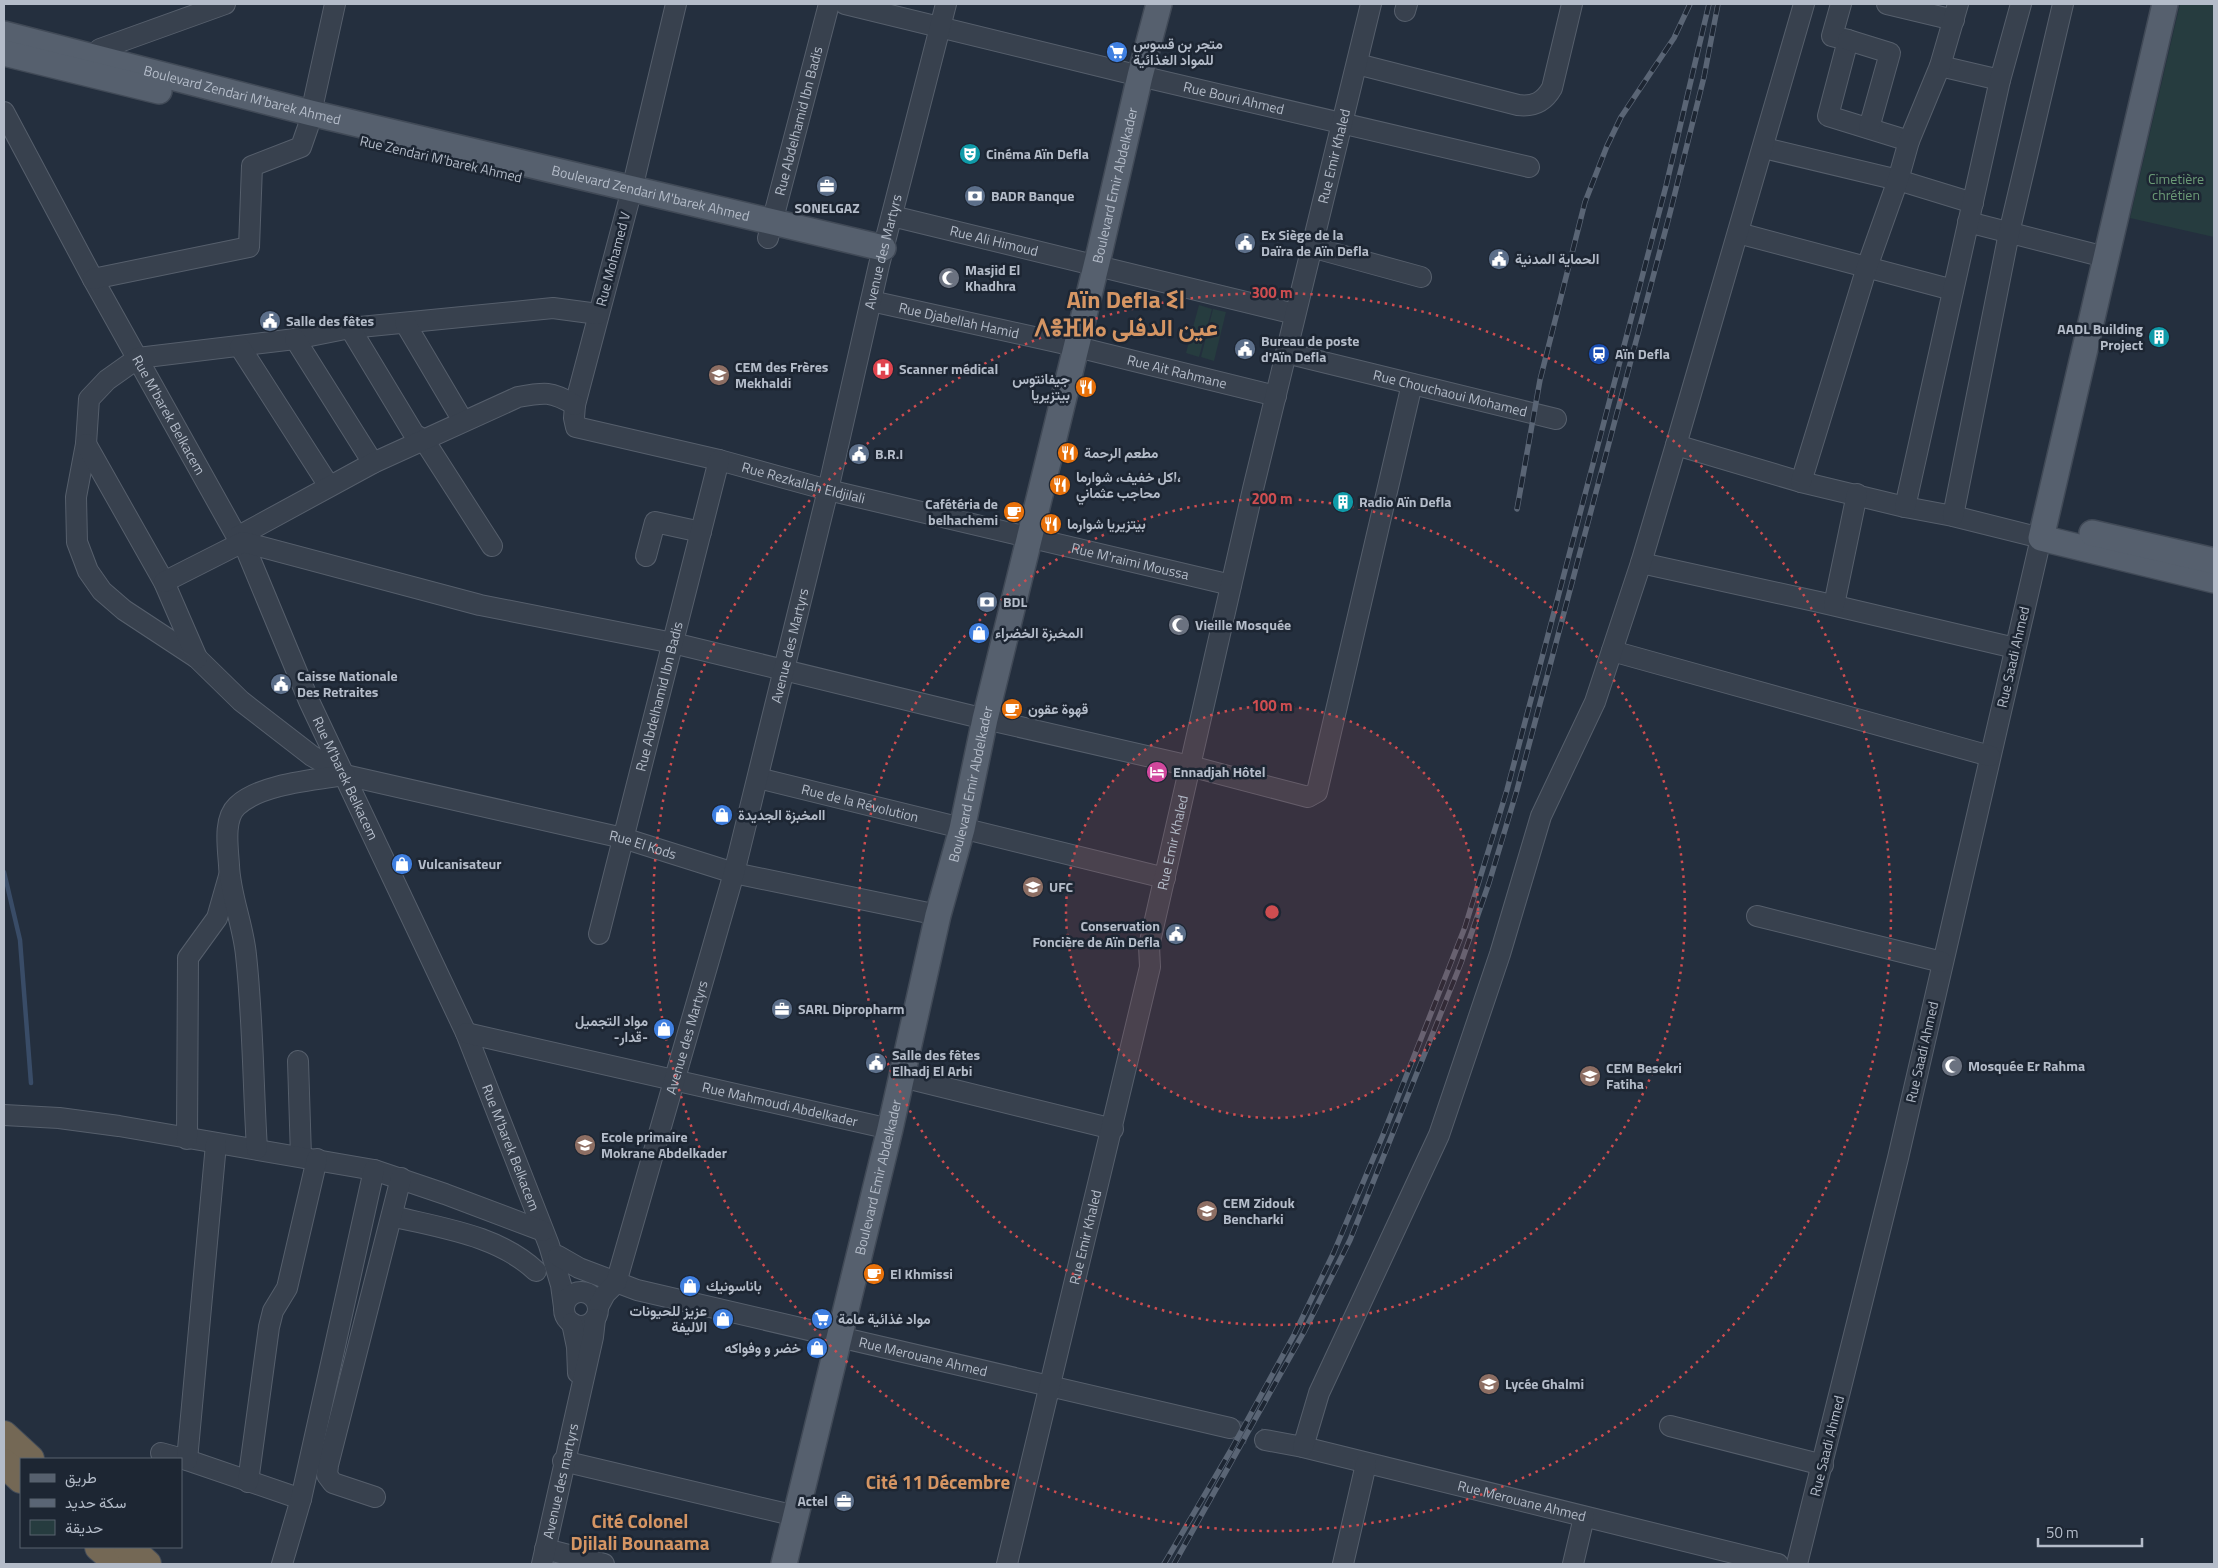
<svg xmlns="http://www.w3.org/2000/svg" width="2218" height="1568" font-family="'Titillium Web',Vazirmatn,'Noto Sans Tifinagh',sans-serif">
	<rect width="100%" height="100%" fill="#242f3e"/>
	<g fill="#263c3f">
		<path d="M2180 4H2214V237L2130 218Z"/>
		<path d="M1199 305 1212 309 1199 357 1186 353Z"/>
		<path d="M1213 309 1226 312 1214 361 1201 357Z"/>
	</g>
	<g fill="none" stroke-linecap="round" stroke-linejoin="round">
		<path stroke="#394c67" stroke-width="4.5" d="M4 872 20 940 31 1083"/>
		<path stroke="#3a4453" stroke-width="20" stroke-dasharray="20 10" stroke-linecap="butt" d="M1230 1428 1265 1440"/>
		<g stroke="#565f6c" stroke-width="22">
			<g id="minor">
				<path id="s1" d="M676 4 632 189 575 405 574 418 576 427 719 460 828 490 1231 585"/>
				<path id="s2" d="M845 4 1140 76 1529 167"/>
				<path d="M1841 4 1832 36 1848 40 1828 116 1909 141"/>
				<path d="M1887 4 1954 20"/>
				<path d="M1405 11 1407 4"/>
				<path d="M1848 40 1890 53 1869 128"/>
				<path d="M1357 64 1518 105C1534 107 1544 102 1552 88L1572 4"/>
				<path d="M1940 66 2000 80"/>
				<path d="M97 70 100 49 225 4"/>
				<path id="s3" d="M4 112 93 279 237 537 243 542 309 701 466 1033 549 1245 561 1285 564 1307"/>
				<path d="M1764 148 1898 180 1973 203"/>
				<path id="s4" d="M892 216 1295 314"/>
				<path d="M1968 222 2105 257"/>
				<path d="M1738 233 1953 290"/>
				<path id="s5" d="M768 238 829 4"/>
				<path d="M1311 247 1421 277"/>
				<path d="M93 279 249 247 252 166 301 147 308 127 335 4"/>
				<path id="s6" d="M871 301 1061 343 1276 396"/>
				<path id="s7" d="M598 314 553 308 350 328 295 339 138 358 107 380 89 399 86 444 76 497 77 542 88 571 102 591 124 610 197 658 241 701 312 756 345 775 623 838 734 873 938 915"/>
				<path d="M405 323 463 421"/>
				<path d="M350 328 414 434 424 440 492 546"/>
				<path d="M295 339 373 463"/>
				<path d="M240 347 329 486"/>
				<path id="s8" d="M1286 353 1556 419"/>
				<path d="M86 444 164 582 197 658"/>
				<path d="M1676 445 1801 482 1905 507 1953 516 2041 538 1898 1158 1797 1564"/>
				<path d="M1801 482 1867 267 1898 180 1909 141 1940 66 1958 4"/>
				<path d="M1905 507 2000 80 2021 4"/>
				<path d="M1953 516 2009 233 2063 4"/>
				<path d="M237 537 373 463 518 397C545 392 551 391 575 405"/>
				<path d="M646 556 655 522 701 532"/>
				<path d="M1641 563 1819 602 2015 648"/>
				<path d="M164 582 243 542 480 605 673 643 985 719 1190 766 1308 797 1317 792 1412 384"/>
				<path d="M1834 605 1857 494"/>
				<path d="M1612 651 1990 756"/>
				<path id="s9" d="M758 778 1165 878"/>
				<path d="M1757 916 1942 962"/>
				<path id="s10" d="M599 934 719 460"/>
				<path id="s11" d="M466 1033 890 1129"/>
				<path d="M298 1061 301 1157"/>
				<path d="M902 1077 1113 1129"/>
				<path d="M4 1115 59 1118 119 1126 374 1170 445 1194 543 1231"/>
				<path d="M187 1139 188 958 217 918 229 876"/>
				<path d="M257 1149C253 1084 253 1019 246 955 243 924 230 895 229 865 228 848 223 819 237 806 260 784 314 780 345 775"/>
				<path d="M392 1216C440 1228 498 1235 536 1271"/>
				<path id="s12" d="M558 1256 579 1268 637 1290 1230 1428"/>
				<circle cx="581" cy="1309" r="17"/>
				<path id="s13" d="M598 1307 605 1294 616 1283 734 873 828 490 879 265 946 4"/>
				<path d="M572 1323 577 1347 578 1373"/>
				<path d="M1670 1426 1823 1465"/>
				<path id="s14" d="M1265 1440 1303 1447 1778 1564"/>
				<path d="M1303 1447 1319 1393 1439 1135 1500 954 1541 816 1595 702 1641 563 1676 445 1804 4"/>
				<path d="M161 1453 187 1460 301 1499"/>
				<path d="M187 1460 216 1144"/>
				<path d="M563 1461 796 1516"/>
				<path d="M248 1482 269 1327 273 1311 287 1288 317 1159"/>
				<path d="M375 1497 333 1483 327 1475 328 1465 401 1178"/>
				<path d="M545 1549 604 1564"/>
				<path d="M282 1564 301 1499 374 1170"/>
				<path id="s15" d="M542 1564 593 1337 595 1319"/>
				<path id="s16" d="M1007 1564 1150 967 1149 946 1253 489 1371 4"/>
				<path d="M1343 1564 1366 1464"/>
				<path d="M1573 1564 1584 1517"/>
			</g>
		</g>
		<g stroke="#414a57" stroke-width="28">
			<g id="major">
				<path d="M2165 4 2041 538 2214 580"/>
				<path id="s17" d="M4 34 311 113 883 248"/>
				<path d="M4 53 159 91"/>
				<path d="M2092 533 2214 561"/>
				<path id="s18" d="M784 1564 890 1129 938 915 962 829 985 719 1100 250 1140 76 1159 4"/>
			</g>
		</g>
		<g stroke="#434c59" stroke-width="30">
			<g id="highway">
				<path d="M4 1435 30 1459"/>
				<path d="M4 1463 21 1479"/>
				<path d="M99 1547 119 1564"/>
				<path d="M128 1547 147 1564"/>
			</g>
		</g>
		<use href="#minor" stroke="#38414e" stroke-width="20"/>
		<use href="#major" stroke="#56606e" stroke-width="25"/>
		<use href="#highway" stroke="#746855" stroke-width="28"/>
		<g stroke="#5a6575" stroke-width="5.5">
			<g id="rail">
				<path d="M1517 509 1540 380 1585 202 1607 146 1621 117 1674 38 1690 4"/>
				<path d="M1164 1564 1231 1450 1294 1335 1334 1252 1383 1135 1465 927 1507 790 1552 620 1666 186 1709 4"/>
				<path d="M1174 1564 1304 1332 1350 1240 1461 963 1489 883 1517 790 1670 213 1704 77 1718 4"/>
			</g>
		</g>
		<use href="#rail" stroke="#1d2633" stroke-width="4" stroke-dasharray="11" stroke-linecap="butt"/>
	</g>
	<circle cx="1272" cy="912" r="206" fill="#ce4d50" fill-opacity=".12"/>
	<g fill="none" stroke="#ce4d50" stroke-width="2.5" stroke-dasharray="2.5 5">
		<circle cx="1272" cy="912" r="206"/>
		<circle cx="1272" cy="912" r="413"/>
		<circle cx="1272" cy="912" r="619"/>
	</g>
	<defs>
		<g id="supermarket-disc" transform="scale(1.125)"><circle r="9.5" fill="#3f7fe0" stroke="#1d2633"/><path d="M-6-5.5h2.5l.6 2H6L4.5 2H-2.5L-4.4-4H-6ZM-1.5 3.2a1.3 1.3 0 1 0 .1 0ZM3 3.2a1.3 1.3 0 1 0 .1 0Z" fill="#fff"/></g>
		<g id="theatre-disc" transform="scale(1.125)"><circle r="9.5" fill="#0f9aa8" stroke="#1d2633"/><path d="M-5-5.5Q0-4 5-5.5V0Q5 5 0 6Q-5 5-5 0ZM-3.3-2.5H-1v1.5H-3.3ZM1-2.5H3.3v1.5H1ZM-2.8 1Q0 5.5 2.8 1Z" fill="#fff"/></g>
		<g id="office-disc" transform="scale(1.125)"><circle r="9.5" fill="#5c6f8a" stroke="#1d2633"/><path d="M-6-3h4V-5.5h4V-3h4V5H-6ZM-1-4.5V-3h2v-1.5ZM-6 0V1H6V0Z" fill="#fff"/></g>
		<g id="bank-disc" transform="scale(1.125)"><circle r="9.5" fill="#5c6f8a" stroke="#1d2633"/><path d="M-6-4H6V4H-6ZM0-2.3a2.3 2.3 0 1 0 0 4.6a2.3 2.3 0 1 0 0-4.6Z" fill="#fff"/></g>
		<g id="civic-disc" transform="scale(1.125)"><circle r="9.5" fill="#5c6f8a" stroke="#1d2633"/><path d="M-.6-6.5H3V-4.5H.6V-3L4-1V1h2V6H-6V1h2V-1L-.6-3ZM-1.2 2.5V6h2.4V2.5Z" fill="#fff"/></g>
		<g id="mosque-disc" transform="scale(1.125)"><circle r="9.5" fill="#6b7280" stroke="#1d2633"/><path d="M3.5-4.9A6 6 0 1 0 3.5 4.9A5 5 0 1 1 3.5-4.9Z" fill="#fff"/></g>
		<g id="building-disc" transform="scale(1.125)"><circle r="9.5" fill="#0f9aa8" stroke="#1d2633"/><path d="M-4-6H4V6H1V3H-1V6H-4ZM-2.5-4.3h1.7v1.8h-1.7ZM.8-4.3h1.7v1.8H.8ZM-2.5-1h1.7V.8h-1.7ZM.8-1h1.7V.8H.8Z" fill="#fff"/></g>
		<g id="station-disc" transform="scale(1.125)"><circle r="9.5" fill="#1a4fb4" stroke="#1d2633"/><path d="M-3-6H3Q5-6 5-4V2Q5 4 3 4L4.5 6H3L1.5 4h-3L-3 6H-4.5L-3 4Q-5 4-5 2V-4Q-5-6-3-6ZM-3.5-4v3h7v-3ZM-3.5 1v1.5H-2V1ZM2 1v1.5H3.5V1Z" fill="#fff"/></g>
		<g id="hospital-disc" transform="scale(1.125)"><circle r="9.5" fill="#e0444e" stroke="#1d2633"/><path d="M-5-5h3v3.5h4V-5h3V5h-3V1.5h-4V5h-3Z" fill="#fff"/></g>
		<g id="school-disc" transform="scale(1.125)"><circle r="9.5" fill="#8d6e63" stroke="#1d2633"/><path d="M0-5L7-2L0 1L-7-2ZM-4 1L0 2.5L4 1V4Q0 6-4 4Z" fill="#fff"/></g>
		<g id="restaurant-disc" transform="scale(1.125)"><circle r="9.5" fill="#e8710a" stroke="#1d2633"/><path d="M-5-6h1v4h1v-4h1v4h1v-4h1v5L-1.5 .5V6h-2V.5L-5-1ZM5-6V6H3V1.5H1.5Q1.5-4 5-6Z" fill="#fff"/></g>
		<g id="cafe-disc" transform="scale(1.125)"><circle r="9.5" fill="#e8710a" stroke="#1d2633"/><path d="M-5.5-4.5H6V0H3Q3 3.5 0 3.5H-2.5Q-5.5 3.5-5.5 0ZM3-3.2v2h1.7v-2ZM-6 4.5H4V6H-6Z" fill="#fff"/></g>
		<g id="shop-disc" transform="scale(1.125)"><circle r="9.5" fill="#3f7fe0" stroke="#1d2633"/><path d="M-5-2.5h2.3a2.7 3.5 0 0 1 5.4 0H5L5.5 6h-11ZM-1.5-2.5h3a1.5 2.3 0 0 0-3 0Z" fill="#fff"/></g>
		<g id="hotel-disc" transform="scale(1.125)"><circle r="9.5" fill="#d1479c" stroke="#1d2633"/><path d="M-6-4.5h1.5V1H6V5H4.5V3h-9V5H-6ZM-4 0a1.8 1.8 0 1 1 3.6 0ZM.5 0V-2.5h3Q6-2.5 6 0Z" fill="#fff"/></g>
	</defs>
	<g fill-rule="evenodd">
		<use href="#supermarket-disc" x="1117" y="52"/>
		<use href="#theatre-disc" x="970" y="154"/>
		<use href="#office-disc" x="827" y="186"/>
		<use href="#bank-disc" x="975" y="196"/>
		<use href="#civic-disc" x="1245" y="243"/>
		<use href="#civic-disc" x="1499" y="259"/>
		<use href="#mosque-disc" x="949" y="278"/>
		<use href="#civic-disc" x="270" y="321"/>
		<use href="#building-disc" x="2159" y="337"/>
		<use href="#civic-disc" x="1245" y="349"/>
		<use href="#station-disc" x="1599" y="354"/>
		<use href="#hospital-disc" x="883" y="369"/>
		<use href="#school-disc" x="719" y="375"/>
		<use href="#restaurant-disc" x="1086" y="387"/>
		<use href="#restaurant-disc" x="1068" y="453"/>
		<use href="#civic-disc" x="859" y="454"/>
		<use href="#restaurant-disc" x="1060" y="485"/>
		<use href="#building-disc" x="1343" y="502"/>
		<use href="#cafe-disc" x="1014" y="512"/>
		<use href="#restaurant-disc" x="1051" y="524"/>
		<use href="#bank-disc" x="987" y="602"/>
		<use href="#mosque-disc" x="1179" y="625"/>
		<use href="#shop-disc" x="979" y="633"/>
		<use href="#civic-disc" x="281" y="684"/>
		<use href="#cafe-disc" x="1012" y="709"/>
		<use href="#hotel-disc" x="1157" y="772"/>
		<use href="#shop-disc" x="722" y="815"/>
		<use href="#shop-disc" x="402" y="864"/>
		<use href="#school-disc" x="1033" y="887"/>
		<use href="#civic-disc" x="1176" y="934"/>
		<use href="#office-disc" x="782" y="1009"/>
		<use href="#shop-disc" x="664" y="1029"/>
		<use href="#civic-disc" x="876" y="1063"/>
		<use href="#mosque-disc" x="1952" y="1066"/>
		<use href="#school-disc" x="1590" y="1076"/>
		<use href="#school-disc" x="585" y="1145"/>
		<use href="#school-disc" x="1207" y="1211"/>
		<use href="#cafe-disc" x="874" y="1274"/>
		<use href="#shop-disc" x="690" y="1286"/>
		<use href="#shop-disc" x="723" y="1319"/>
		<use href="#supermarket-disc" x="822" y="1319"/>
		<use href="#shop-disc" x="817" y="1348"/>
		<use href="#school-disc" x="1489" y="1384"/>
		<use href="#office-disc" x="844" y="1501"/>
	</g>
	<g text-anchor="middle" stroke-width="5" stroke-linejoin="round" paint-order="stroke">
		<g font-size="14" font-weight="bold" fill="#b4bcc9" stroke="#1d2633" text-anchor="start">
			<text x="1133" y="49">متجر بن قسوس<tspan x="1133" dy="16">للمواد الغذائية</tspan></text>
			<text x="986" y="159">Cinéma Aïn Defla</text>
			<text x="991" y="201">BADR Banque</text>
			<text x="827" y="213" text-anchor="middle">SONELGAZ</text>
			<text x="1261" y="240">Ex Siège de la<tspan x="1261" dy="16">Daïra de Aïn Defla</tspan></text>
			<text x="1515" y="264">الحماية المدنية</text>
			<text x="965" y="275">Masjid El<tspan x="965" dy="16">Khadhra</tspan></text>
			<text x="286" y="326">Salle des fêtes</text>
			<text x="2143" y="334" text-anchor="end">AADL Building<tspan x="2143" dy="16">Project</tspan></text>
			<text x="1261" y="346">Bureau de poste<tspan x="1261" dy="16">d'Aïn Defla</tspan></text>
			<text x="1615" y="359">Aïn Defla</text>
			<text x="735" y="372">CEM des Frères<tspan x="735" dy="16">Mekhaldi</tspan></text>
			<text x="899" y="374">Scanner médical</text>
			<text x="1070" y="384" text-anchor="end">جيفانتوس<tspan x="1070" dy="16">بيتزيريا</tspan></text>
			<text x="1084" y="458">مطعم الرحمة</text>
			<text x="875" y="459">B.R.I</text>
			<text x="1076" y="482">اكل خفيف، شوارما،<tspan x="1076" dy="16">محاجب عثماني</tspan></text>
			<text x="1359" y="507">Radio Aïn Defla</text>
			<text x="998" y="509" text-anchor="end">Cafétéria de<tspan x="998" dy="16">belhachemi</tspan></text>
			<text x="1067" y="529">بيتزيريا شوارما</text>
			<text x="1003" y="607">BDL</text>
			<text x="1195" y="630">Vieille Mosquée</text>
			<text x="995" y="638">المخبزة الخضراء</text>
			<text x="297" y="681">Caisse Nationale<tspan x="297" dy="16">Des Retraites</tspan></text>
			<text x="1028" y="714">قهوة عقون</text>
			<text x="1173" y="777">Ennadjah Hôtel</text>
			<text x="738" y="820">اامخبزة الجديدة</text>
			<text x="418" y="869">Vulcanisateur</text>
			<text x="1049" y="892">UFC</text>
			<text x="1160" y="931" text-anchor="end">Conservation<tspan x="1160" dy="16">Foncière de Aïn Defla</tspan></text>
			<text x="798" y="1014">SARL Dipropharm</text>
			<text x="648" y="1026" text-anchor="end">مواد التجميل<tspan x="648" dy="16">-قدار-</tspan></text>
			<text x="892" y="1060">Salle des fêtes<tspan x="892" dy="16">Elhadj El Arbi</tspan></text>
			<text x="1968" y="1071">Mosquée Er Rahma</text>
			<text x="1606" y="1073">CEM Besekri<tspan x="1606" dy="16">Fatiha</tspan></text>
			<text x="601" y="1142">Ecole primaire<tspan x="601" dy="16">Mokrane Abdelkader</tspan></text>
			<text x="1223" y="1208">CEM Zidouk<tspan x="1223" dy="16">Bencharki</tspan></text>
			<text x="890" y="1279">El Khmissi</text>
			<text x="706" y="1291">باناسونيك</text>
			<text x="707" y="1316" text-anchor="end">عزيز للحيونات<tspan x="707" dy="16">الاليفة</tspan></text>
			<text x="838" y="1324">مواد غذائية عامة</text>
			<text x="801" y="1353" text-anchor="end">خضر و وفواكه</text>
			<text x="1505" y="1389">Lycée Ghalmi</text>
			<text x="828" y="1506" text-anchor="end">Actel</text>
		</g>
		<g font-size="14" fill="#b4bcc9" stroke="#1d2633">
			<text dy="5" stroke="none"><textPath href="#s17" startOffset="246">Boulevard Zendari M'barek Ahmed</textPath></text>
			<text dy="5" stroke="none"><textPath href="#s2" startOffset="400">Rue Bouri Ahmed</textPath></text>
			<text dy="5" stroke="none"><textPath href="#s5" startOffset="121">Rue Abdelhamid Ibn Badis</textPath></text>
			<text dy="5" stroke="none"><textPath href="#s16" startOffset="1446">Rue Emir Khaled</textPath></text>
			<text transform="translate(441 159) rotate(13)" y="5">Rue Zendari M'barek Ahmed</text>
			<text dy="5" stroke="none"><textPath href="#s18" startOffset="1418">Boulevard Emir Abdelkader</textPath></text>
			<text dy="5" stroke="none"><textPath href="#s17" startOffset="666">Boulevard Zendari M'barek Ahmed</textPath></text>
			<text dy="5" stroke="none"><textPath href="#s4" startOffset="105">Rue Ali Himoud</textPath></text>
			<text dy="5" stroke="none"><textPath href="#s13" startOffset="1096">Avenue des Martyrs</textPath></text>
			<text transform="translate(613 259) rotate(-75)" y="5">Rue Mohamed V</text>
			<text dy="5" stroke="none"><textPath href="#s6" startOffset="90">Rue Djabellah Hamid</textPath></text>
			<text dy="5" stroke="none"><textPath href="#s6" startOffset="314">Rue Ait Rahmane</textPath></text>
			<text dy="5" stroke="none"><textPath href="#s8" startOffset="169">Rue Chouchaoui Mohamed</textPath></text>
			<text dy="5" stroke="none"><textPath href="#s3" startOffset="345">Rue M'barek Belkacem</textPath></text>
			<text dy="5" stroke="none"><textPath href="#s1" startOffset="670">Rue Rezkallah Eldjilali</textPath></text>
			<text dy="5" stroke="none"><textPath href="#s1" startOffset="1006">Rue M'raimi Moussa</textPath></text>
			<text dy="5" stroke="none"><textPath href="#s13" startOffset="691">Avenue des Martyrs</textPath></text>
			<text transform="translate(2013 657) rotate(-77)" y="5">Rue Saadi Ahmed</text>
			<text dy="5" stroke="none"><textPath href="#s10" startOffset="245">Rue Abdelhamid Ibn Badis</textPath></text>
			<text dy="5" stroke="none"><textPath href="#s3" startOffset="750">Rue M'barek Belkacem</textPath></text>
			<text dy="5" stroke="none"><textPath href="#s18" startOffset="802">Boulevard Emir Abdelkader</textPath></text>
			<text dy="5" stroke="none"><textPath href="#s9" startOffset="105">Rue de la Révolution</textPath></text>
			<text dy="5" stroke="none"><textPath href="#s16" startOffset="741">Rue Emir Khaled</textPath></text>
			<text dy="5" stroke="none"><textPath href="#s7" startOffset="1339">Rue El Kods</textPath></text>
			<text dy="5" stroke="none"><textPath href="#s13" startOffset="286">Avenue des Martyrs</textPath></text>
			<text transform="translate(1922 1052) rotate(-77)" y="5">Rue Saadi Ahmed</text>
			<text dy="5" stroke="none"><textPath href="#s11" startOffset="322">Rue Mahmoudi Abdelkader</textPath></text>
			<text dy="5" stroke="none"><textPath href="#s3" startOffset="1155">Rue M'barek Belkacem</textPath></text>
			<text dy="5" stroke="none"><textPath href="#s18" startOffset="398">Boulevard Emir Abdelkader</textPath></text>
			<text dy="5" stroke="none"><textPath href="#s16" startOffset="336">Rue Emir Khaled</textPath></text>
			<text dy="5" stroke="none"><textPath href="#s12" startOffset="380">Rue Merouane Ahmed</textPath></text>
			<text transform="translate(1827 1446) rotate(-76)" y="5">Rue Saadi Ahmed</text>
			<text dy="5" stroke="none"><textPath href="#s15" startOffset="85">Avenue des martyrs</textPath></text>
			<text dy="5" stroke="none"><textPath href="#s14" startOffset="264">Rue Merouane Ahmed</textPath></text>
		</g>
		<g font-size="14" fill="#6b9a76" stroke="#1d2633">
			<text x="2176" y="184">Cimetière<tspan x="2176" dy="16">chrétien</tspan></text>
		</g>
		<g font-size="19" font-weight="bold" fill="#d59563" stroke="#1d2633">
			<text x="938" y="1489">Cité 11 Décembre</text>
			<text x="640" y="1528">Cité Colonel<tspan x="640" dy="22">Djilali Bounaama</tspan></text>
		</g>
		<g font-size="24" font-weight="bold" fill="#d59563" stroke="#1d2633">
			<text x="1126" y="308">Aïn Defla ⵉⵏ<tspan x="1126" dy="28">ⴷⴻⴼⵍⴰ عين الدفلى</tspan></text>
		</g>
	</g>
	<circle cx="1272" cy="912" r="8" fill="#ce4d50" stroke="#1d2633" stroke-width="2.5"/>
	<g font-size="15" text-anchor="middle" font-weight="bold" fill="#ce4d50" stroke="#1d2633" stroke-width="5" stroke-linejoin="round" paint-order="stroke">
		<text x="1272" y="298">300 m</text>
		<text x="1272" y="504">200 m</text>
		<text x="1272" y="711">100 m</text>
	</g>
	<rect width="2218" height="1568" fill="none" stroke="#b4bcc9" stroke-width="10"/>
	<rect x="20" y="1458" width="162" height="90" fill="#1d2633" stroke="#59626f"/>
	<rect x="30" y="1474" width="25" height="8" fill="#56606e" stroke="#59626f"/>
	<text x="65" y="1483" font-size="15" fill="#b4bcc9">طريق</text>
	<rect x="30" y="1499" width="25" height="8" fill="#5a6575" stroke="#59626f"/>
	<text x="65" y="1508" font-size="15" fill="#b4bcc9">سكة حديد</text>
	<rect x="30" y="1520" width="25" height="15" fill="#263c3f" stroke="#59626f"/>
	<text x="65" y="1533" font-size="15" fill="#b4bcc9">حديقة</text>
	<path d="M2038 1538v8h104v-8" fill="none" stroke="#b4bcc9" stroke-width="2.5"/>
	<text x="2046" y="1538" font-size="15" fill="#b4bcc9" stroke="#1d2633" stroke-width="4" paint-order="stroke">50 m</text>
</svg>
